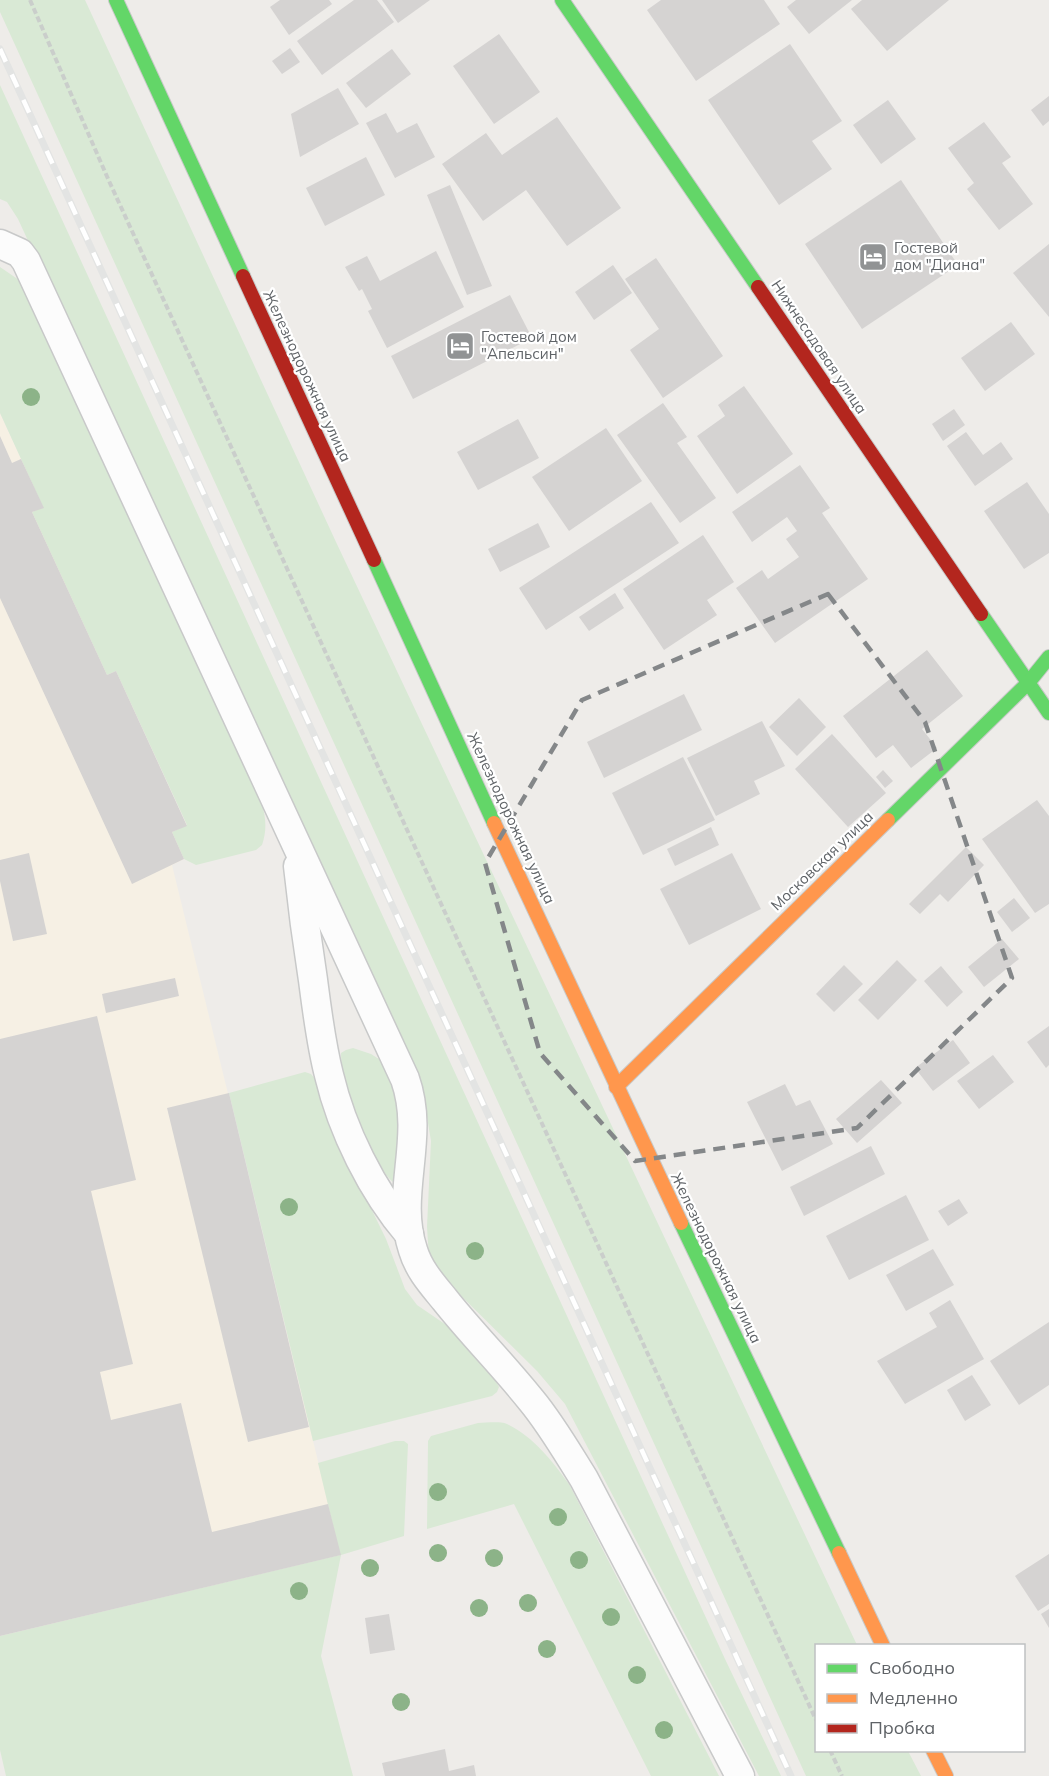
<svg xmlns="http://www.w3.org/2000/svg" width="1049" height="1776" font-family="Mulish,sans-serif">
	<rect width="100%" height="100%" fill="#eeece9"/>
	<path fill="#f6f0e4" d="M0 413 44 508 33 512 107 675 116 671 187 826 173 832 184 859 172 865 341 1555 0 1636Z"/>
	<g fill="#d9e9d5">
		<path d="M0 0H85L336 542 857 1645 816 1646V1750L908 1751 921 1776H806L0 12Z"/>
		<path d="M0 85 725 1659 781 1776H759L565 1404 537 1371 443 1278 429 1258 427 1227 431 1141 426 1111 409 1064 18 219 7 202 0 199Z"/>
		<path d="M0 267 19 280 27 291 262 804C266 818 267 831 262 845L256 850 196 865 184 859 172 832 187 825 116 671 107 675 32 512 43 507 0 413Z"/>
		<path d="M353 1048 371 1054 382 1061 402 1096 395 1183C380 1177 352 1108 347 1091 344 1079 341 1065 341 1053L346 1050Z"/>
		<path d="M305 1072 311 1074 317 1081 341 1147 386 1239 405 1289 417 1305 458 1333 488 1367 499 1387 497 1392 492 1396 313 1441 229 1093Z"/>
		<path d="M478 1423C486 1423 499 1421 507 1424 533 1436 553 1462 569 1484L719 1776H651L514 1504 427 1529 428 1441 431 1436Z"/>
		<path d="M395 1441H404L408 1444 404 1536 341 1555 321 1656 353 1776H6L0 1750V1636L340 1555 318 1463Z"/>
	</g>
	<g fill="#d5d3d2">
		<path d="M280 0H329L332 4 289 35 270 7Z"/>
		<path d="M354 0H377L394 22 322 75 297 41Z"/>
		<path d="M382 0H430L398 23Z"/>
		<path d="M661 0H764L780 24 696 81 647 10Z"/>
		<path d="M796 0H852L809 34 787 7Z"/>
		<path d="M862 0H949L887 51 851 9Z"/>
		<path d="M499 34 540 92 494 124 453 66Z"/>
		<path d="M790 44 842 121 812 141 832 169 779 205 708 100Z"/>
		<path d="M290 48 300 62 282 74 272 61Z"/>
		<path d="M392 49 411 74 366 108 346 83Z"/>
		<path d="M338 88 359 124 300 157 291 114Z"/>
		<path d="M1049 96V121L1043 126 1031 110Z"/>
		<path d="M888 100 916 139 881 164 853 125Z"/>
		<path d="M386 113 397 133 417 123 435 157 395 178 366 123Z"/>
		<path d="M557 117 621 208 567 246 526 190 483 221 442 164 486 133 502 155Z"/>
		<path d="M984 122 1011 157 1002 163 1033 204 999 230 967 189 974 183 948 148Z"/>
		<path d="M366 157 385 195 325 226 306 188Z"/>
		<path d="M901 180 958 265 862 329 805 244Z"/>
		<path d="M450 185 492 286 467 295 427 195Z"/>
		<path d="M1049 244V317L1013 273Z"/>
		<path d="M436 251 464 307 387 348 368 311 372 309 362 289 359 291 345 267 367 256 380 281Z"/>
		<path d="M656 258 723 356 663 398 630 350 659 329 625 279Z"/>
		<path d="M613 265 632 293 594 320 575 292Z"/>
		<path d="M510 295 532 338 413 399 391 356Z"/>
		<path d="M1011 322 1035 354 985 391 961 358Z"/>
		<path d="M744 386 793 454 737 494 697 436 725 416 718 405Z"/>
		<path d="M663 403 687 437 677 443 716 498 680 523 617 435Z"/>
		<path d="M954 409 965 425 943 441 932 424Z"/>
		<path d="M518 419 539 458 478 490 457 452Z"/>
		<path d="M606 428 642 481 569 531 532 477Z"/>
		<path d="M966 432 983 455 1001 442 1013 459 975 486 947 446Z"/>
		<path d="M0 436 12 463 21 459 44 508 32 512 107 675 116 671 187 826 172 832 184 859 132 884 0 598Z"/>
		<path d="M800 465 830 508 822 513 868 579 775 643 736 588 762 570 768 579 799 557 786 539 797 531 787 517 752 542 732 512Z"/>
		<path d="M1027 482 1049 514V553L1024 569 984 511Z"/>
		<path d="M651 502 679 543 546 630 519 588Z"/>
		<path d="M538 523 550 547 500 572 488 549Z"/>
		<path d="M703 535 734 582 707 600 717 615 664 650 623 589Z"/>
		<path d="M615 593 624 608 589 631 579 617Z"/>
		<path d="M927 650 963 696 922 729 937 748 911 768 893 745 876 758 843 716Z"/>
		<path d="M684 694 702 730 604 778 587 742Z"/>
		<path d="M799 698 826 727 797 756 769 727Z"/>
		<path d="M762 721 785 766 754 781 760 794 716 816 687 758Z"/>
		<path d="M832 734 886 793 848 827 795 769Z"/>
		<path d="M683 757 715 820 643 855 612 793Z"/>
		<path d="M883 770 893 781 885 788 876 777Z"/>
		<path d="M1037 800 1049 816V904L1035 913 982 839Z"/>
		<path d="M711 827 719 845 675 866 667 849Z"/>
		<path d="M966 847 984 865 948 902 940 894 920 914 909 904Z"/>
		<path d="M29 853 47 934 13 941 0 881V860Z"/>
		<path d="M732 853 761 909 689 945 660 889Z"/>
		<path d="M1014 898 1030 918 1012 932 997 912Z"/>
		<path d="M1002 939 1019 959 984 987 968 967Z"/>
		<path d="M897 960 917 980 878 1020 858 1000Z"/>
		<path d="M844 965 863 984 834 1012 816 994Z"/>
		<path d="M941 966 963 992 947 1007 924 981Z"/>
		<path d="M175 978 179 996 106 1013 102 994Z"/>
		<path d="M97 1016 136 1180 91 1191 133 1364 100 1372 111 1420 181 1403 212 1532 328 1504 341 1555 0 1636V1039Z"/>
		<path d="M1049 1026V1065L1046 1068 1027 1042Z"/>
		<path d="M953 1040 970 1063 933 1091 915 1068Z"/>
		<path d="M993 1055 1014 1082 979 1109 957 1081Z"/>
		<path d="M881 1080 902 1103 857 1143 836 1119Z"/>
		<path d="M785 1084 796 1106 810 1100 833 1144 782 1171 747 1102Z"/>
		<path d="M229 1093 309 1427 248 1442 167 1108Z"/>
		<path d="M871 1146 885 1174 804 1216 790 1187Z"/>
		<path d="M906 1195 929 1240 849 1280 826 1236Z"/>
		<path d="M959 1199 968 1213 948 1226 938 1211Z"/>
		<path d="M933 1249 954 1285 906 1311 886 1275Z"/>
		<path d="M950 1300 984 1359 905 1404 877 1361 937 1327 929 1313Z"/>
		<path d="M1049 1322V1385L1019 1405 990 1361Z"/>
		<path d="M972 1375 991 1405 965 1421 947 1390Z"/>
		<path d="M1049 1554V1604L1038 1611 1015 1576Z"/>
		<path d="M1049 1609V1628L1041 1614Z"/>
		<path d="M389 1614 395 1650 370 1654 365 1618Z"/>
		<path d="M445 1749 449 1771 474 1765 476 1776H385L382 1763Z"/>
	</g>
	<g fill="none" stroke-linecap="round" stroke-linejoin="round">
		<g stroke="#c8c9c9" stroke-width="31">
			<g id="lane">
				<path d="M0 244 20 253 26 261 405 1079C426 1139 394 1193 413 1250 419 1270 432 1284 445 1300 472 1334 503 1365 531 1400 551 1424 567 1452 584 1479L740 1776"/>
				<path d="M298 866C302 904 307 942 313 980 317 1011 321 1044 329 1075 342 1130 372 1191 409 1234"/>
			</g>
		</g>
		<g stroke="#c8c9c8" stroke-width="16">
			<g id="fast">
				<path d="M116 0 243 276"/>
				<path d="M562 0 758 287"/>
				<path d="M374 560 494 823"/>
				<path d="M981 614 1049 713"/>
				<path d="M888 820 1028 683 1049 657"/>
				<path d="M681 1223 839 1553"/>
			</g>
		</g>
		<g stroke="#c8c9c8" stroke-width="16">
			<g id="slow">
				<path d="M494 823 681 1223"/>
				<path d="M616 1087 888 820"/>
				<path d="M839 1553 883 1646"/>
				<path d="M933 1750 946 1776"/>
			</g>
		</g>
		<g stroke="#c8c9c8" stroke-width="16">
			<g id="jam">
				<path d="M243 276 374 560"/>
				<path d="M758 287 981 614"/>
			</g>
		</g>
		<g stroke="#cacecb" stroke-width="4" stroke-dasharray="6 3" stroke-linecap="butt">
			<path d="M30 0 109 181 816 1720"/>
			<path d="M830 1750 842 1776"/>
		</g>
		<use href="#lane" stroke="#fcfcfc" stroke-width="28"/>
		<use href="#fast" stroke="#63d668" stroke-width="14"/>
		<use href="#slow" stroke="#ff974d" stroke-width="14"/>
		<use href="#jam" stroke="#b3261e" stroke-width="14"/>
		<g stroke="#e3e4e3" stroke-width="7">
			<path id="rail" d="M0 49 791 1776"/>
		</g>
		<use href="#rail" stroke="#fff" stroke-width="4.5" stroke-dasharray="14" stroke-linecap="butt"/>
	</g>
	<g fill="#8cb388">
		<circle cx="31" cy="397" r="9"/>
		<circle cx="289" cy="1207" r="9"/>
		<circle cx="475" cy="1251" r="9"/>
		<circle cx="438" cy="1492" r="9"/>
		<circle cx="558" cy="1517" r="9"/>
		<circle cx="438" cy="1553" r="9"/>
		<circle cx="494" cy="1558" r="9"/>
		<circle cx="579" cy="1560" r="9"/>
		<circle cx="370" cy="1568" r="9"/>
		<circle cx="299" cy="1591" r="9"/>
		<circle cx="528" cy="1603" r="9"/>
		<circle cx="479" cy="1608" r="9"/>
		<circle cx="611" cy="1617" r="9"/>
		<circle cx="547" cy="1649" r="9"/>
		<circle cx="637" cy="1675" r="9"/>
		<circle cx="401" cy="1702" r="9"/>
		<circle cx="664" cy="1730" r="9"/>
	</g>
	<path fill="none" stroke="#848789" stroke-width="4.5" stroke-dasharray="12 8" stroke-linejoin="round" d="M828 594 925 722 1012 978 857 1128 635 1161 540 1053 485 863 582 700Z"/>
	<defs>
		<g id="hotel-square" transform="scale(1.5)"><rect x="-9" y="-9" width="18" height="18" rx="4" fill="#919394" stroke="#fff"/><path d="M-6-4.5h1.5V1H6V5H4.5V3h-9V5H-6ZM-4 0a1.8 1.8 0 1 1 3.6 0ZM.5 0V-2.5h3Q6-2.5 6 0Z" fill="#fff"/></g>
	</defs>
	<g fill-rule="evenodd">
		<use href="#hotel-square" x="873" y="257"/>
		<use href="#hotel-square" x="460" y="346"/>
	</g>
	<g text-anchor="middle" stroke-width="4.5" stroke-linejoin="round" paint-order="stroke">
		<g font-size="15" fill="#5f6367" stroke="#fff" text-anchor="start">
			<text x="894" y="253">Гостевой<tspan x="894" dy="17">дом "Диана"</tspan></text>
			<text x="481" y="342">Гостевой дом<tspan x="481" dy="17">"Апельсин"</tspan></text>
		</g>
		<g font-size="15" fill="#5f6367" stroke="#fff">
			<text transform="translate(819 347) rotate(56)" y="5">Нижнесадовая улица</text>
			<text transform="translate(307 376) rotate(65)" y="5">Железнодорожная улица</text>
			<text transform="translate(511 818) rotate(65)" y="5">Железнодорожная улица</text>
			<text transform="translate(822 861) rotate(-44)" y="5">Московская улица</text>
			<text transform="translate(716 1258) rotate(64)" y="5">Железнодорожная улица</text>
		</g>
	</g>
	<rect x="815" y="1644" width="210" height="108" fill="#ffffff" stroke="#bfc1c2" stroke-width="1.5"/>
	<rect x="827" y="1664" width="30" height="9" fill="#63d668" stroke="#bfc1c2" stroke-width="1.5"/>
	<text x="869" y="1674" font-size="18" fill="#5f6367">Свободно</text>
	<rect x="827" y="1694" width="30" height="9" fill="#ff974d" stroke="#bfc1c2" stroke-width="1.5"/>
	<text x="869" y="1704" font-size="18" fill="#5f6367">Медленно</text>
	<rect x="827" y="1724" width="30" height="9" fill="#b3261e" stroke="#bfc1c2" stroke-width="1.5"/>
	<text x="869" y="1734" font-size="18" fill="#5f6367">Пробка</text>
</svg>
